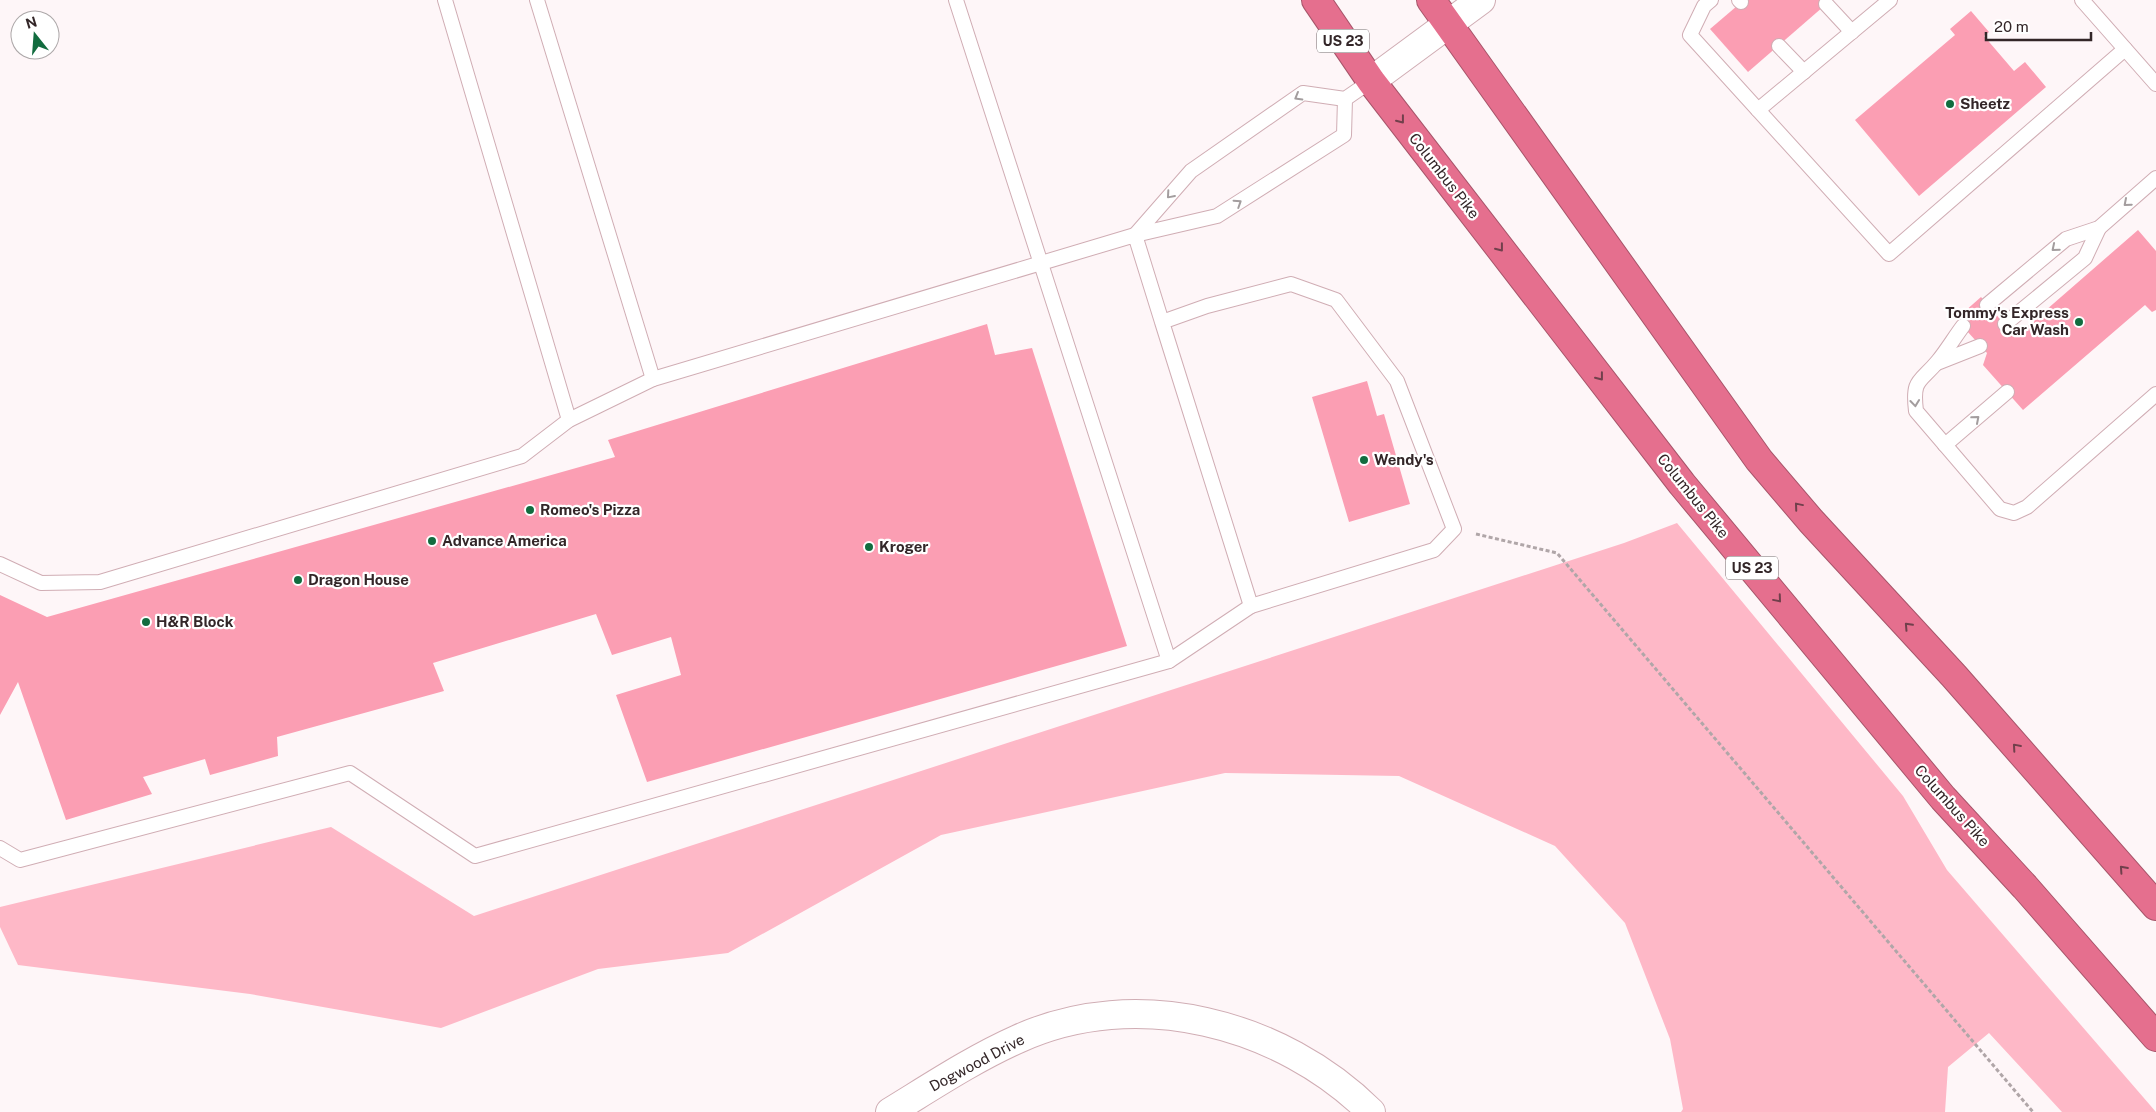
<svg xmlns="http://www.w3.org/2000/svg" width="2156" height="1112" font-family="'Public Sans',sans-serif">
	<rect width="100%" height="100%" fill="#fef6f8"/>
	<path fill="#feb8c7" d="M1677 523 1903 796 1947 870 2156 1112H2062L1989 1033 1948 1067 1945 1112H1681L1683 1109 1670 1039 1625 923 1555 846 1399 776 1225 773 941 835 728 953 598 969 441 1028 250 994 18 965 0 927V907L331 827 474 916 1624 543Z"/>
	<g fill="#fb9eb3">
		<path d="M1744 0H1831L1748 72 1710 29Z"/>
		<path d="M1971 11 1989 32 1984 36 2014 71 2025 62 2046 87 1919 196 1855 120 1955 35 1950 29Z"/>
		<path d="M2138 230 2156 251V310L2152 312 2145 305 2023 410 1983 365 1987 353 1956 319 1981 297 2011 332 2020 327 2023 330Z"/>
		<path d="M987 324 995 355 1032 348 1127 646 647 782 616 695 681 675 671 637 612 655 596 614 433 663 444 691 277 737 278 756 210 775 205 759 143 777 152 794 66 820 18 682 0 715V595L47 617 615 457 608 440Z"/>
		<path d="M1367 381 1377 416 1384 414 1410 504 1349 522 1312 397Z"/>
	</g>
	<g fill="none" stroke-linecap="round" stroke-linejoin="round">
		<g stroke="#d0adb4" stroke-width="16">
			<g id="lane">
				<path d="M445 0 569 420"/>
				<path d="M537 0 653 379"/>
				<path d="M956 0 1169 661"/>
				<path d="M1711 0 1704 6 1690 35 1889 254 2125 49"/>
				<path d="M1739 0 1741 2"/>
				<path d="M2082 0 2156 84"/>
				<path d="M1826 4 1852 32"/>
				<path d="M1779 46 1804 72"/>
				<path d="M1345 99 1344 135 1217 216 1135 235 1191 171 1303 93 1345 99 1371 81"/>
				<path d="M1758 110 1890 0"/>
				<path d="M1987 305 2066 239 2099 228 2156 178"/>
				<path d="M2005 324 2085 258 2099 228"/>
				<path d="M1963 326C1954 338 1947 350 1938 361 1920 383 1912 378 1916 411L2000 509 2014 513 2027 507 2156 394"/>
				<path d="M1937 363 1980 346"/>
				<path d="M1945 445 2007 392"/>
				<path d="M0 564 41 583 100 582 522 456 569 420 653 379 1135 235 1162 322 1207 306 1291 284 1336 300 1397 381 1454 529 1434 550 1251 606 1162 322"/>
				<path d="M0 848 20 860 350 773 475 856 1169 661 1251 606"/>
			</g>
		</g>
		<g stroke="#d0adb4" stroke-width="30">
			<g id="street">
				<path d="M1371 81 1481 0"/>
				<path d="M890 1112C931 1087 973 1059 1018 1039 1136 985 1282 1023 1371 1112"/>
			</g>
		</g>
		<g stroke="#a7556a" stroke-width="30">
			<g id="highway">
				<path d="M1316 0 1371 81 1682 484 1943 798 2025 887 2156 1037"/>
				<path d="M1431 0 1759 460 1811 521 1954 676 2156 906"/>
			</g>
		</g>
		<path stroke="#b0a6a8" stroke-width="3" stroke-dasharray="4 2.5" stroke-linecap="butt" d="M1476 534 1557 553 2033 1112"/>
		<use href="#lane" stroke="#fff" stroke-width="14"/>
		<use href="#street" stroke="#fff" stroke-width="28"/>
		<use href="#highway" stroke="#e56f8e" stroke-width="28"/>
	</g>
	<defs><path id="oneway-chevron" d="M-2-3.5L2.5 0L-2 3.5" fill="none" stroke-width="1.6" stroke-linecap="round" stroke-linejoin="round" transform="scale(1.25)"/></defs>
	<g stroke="#a39d9e">
		<use href="#oneway-chevron" transform="translate(1298 97) rotate(150)"/>
		<use href="#oneway-chevron" transform="translate(1170 195) rotate(131)"/>
		<use href="#oneway-chevron" transform="translate(1238 203) rotate(-33)"/>
		<use href="#oneway-chevron" transform="translate(2127 203) rotate(139)"/>
		<use href="#oneway-chevron" transform="translate(2055 248) rotate(140)"/>
		<use href="#oneway-chevron" transform="translate(1915 403) rotate(84)"/>
		<use href="#oneway-chevron" transform="translate(1976 419) rotate(-41)"/>
	</g>
	<g stroke="#71404c">
		<use href="#oneway-chevron" transform="translate(1401 120) rotate(52)"/>
		<use href="#oneway-chevron" transform="translate(1500 248) rotate(52)"/>
		<use href="#oneway-chevron" transform="translate(1600 377) rotate(52)"/>
		<use href="#oneway-chevron" transform="translate(1798 506) rotate(-130)"/>
		<use href="#oneway-chevron" transform="translate(1778 599) rotate(50)"/>
		<use href="#oneway-chevron" transform="translate(1908 626) rotate(-133)"/>
		<use href="#oneway-chevron" transform="translate(2016 747) rotate(-131)"/>
		<use href="#oneway-chevron" transform="translate(2123 869) rotate(-132)"/>
	</g>
	<g fill="#126c3f" stroke="#fff" stroke-width="2">
		<circle cx="1950" cy="104" r="5"/>
		<circle cx="2079" cy="322" r="5"/>
		<circle cx="1364" cy="460" r="5"/>
		<circle cx="530" cy="510" r="5"/>
		<circle cx="432" cy="541" r="5"/>
		<circle cx="869" cy="547" r="5"/>
		<circle cx="298" cy="580" r="5"/>
		<circle cx="146" cy="622" r="5"/>
	</g>
	<g text-anchor="middle" stroke-width="4.5" stroke-linejoin="round" paint-order="stroke">
		<g fill="#fff" stroke="#706768" stroke-width="1">
			<rect x="1317" y="29.5" width="52" height="23" rx="4"/>
			<rect x="1726" y="556.5" width="52" height="23" rx="4"/>
		</g>
		<g font-size="14" font-weight="bold" fill="#332628">
			<text x="1343" y="46">US 23</text>
			<text x="1752" y="573">US 23</text>
		</g>
		<g font-size="15" font-weight="bold" fill="#332628" stroke="#fff" text-anchor="start">
			<text x="1960" y="109">Sheetz</text>
			<text x="2069" y="318" text-anchor="end">Tommy's Express<tspan x="2069" dy="17">Car Wash</tspan></text>
			<text x="1374" y="465">Wendy's</text>
			<text x="540" y="515">Romeo's Pizza</text>
			<text x="442" y="546">Advance America</text>
			<text x="879" y="552">Kroger</text>
			<text x="308" y="585">Dragon House</text>
			<text x="156" y="627">H&amp;R Block</text>
		</g>
		<g font-size="15" fill="#332628" stroke="#fff">
			<text transform="translate(1444 176) rotate(52)" y="5">Columbus Pike</text>
			<text transform="translate(1693 496) rotate(51)" y="5">Columbus Pike</text>
			<text transform="translate(1952 806) rotate(48)" y="5">Columbus Pike</text>
			<text transform="translate(977 1063) rotate(-28)" y="5">Dogwood Drive</text>
		</g>
	</g>
	<g transform="translate(35 35) rotate(343)"><circle r="24" fill="#ffffff" stroke="#ada8a9"/>
	<path d="M0-4L9 19L0 12L-9 19Z" fill="#126c3f"/>
	<text y="-8" font-size="14" font-weight="bold" text-anchor="middle" fill="#332628">N</text>
	</g>
	<path d="M1986 32v8h105v-8" fill="none" stroke="#332628" stroke-width="2.5"/>
	<text x="1994" y="32" font-size="15" fill="#332628" stroke="#ffffff" stroke-width="4" paint-order="stroke">20 m</text>
</svg>
